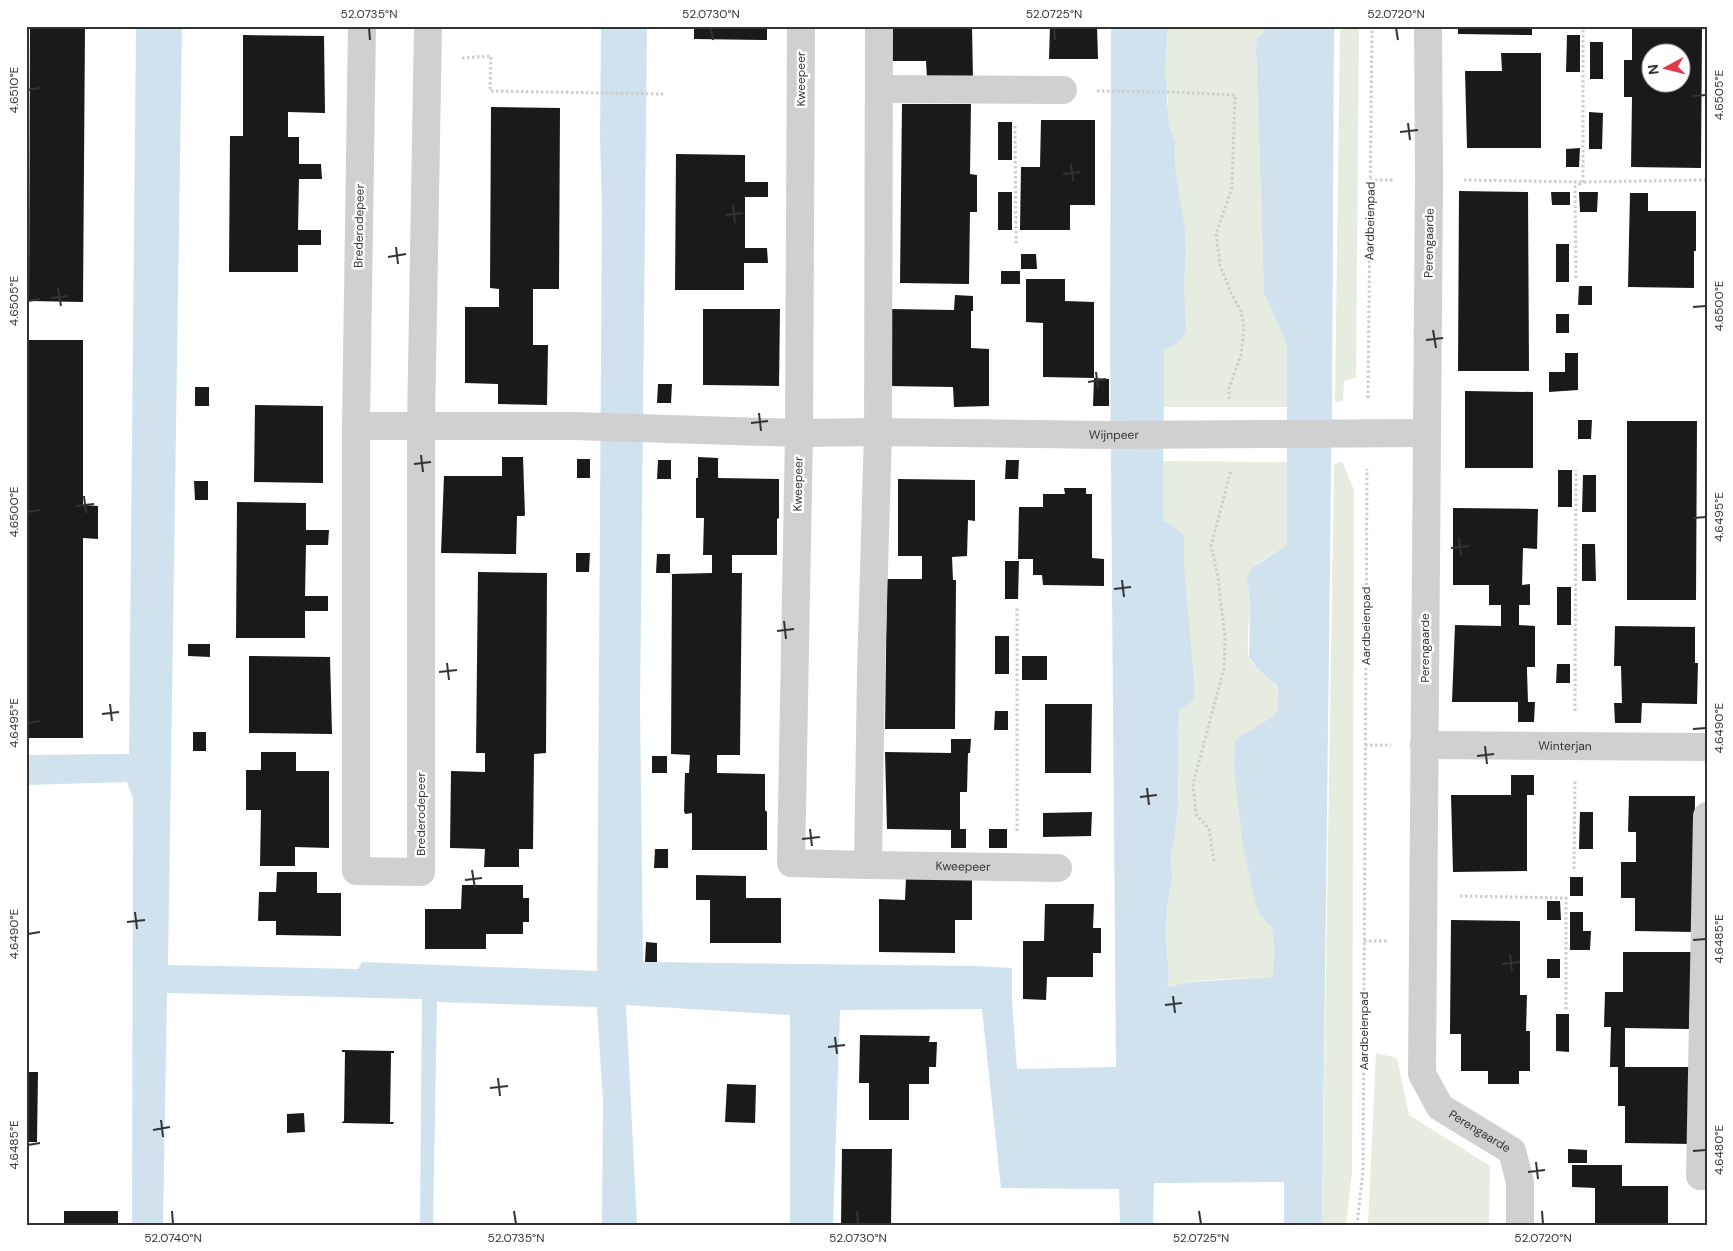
<svg xmlns="http://www.w3.org/2000/svg" width="1733" height="1251" font-family="'DM Sans',sans-serif">
	<rect width="100%" height="100%" fill="#fff"/>
	<g fill="#e6ecdf">
		<path d="M1168 26H1269L1257 38 1256 48 1264 293 1287 345V407H1163L1164 350 1179 343 1184 290 1186 251 1185 228 1176 173 1175 141 1169 125 1167 86 1165 76Z"/>
		<path d="M1340 26H1359L1356 377 1344 381 1343 401 1335 402Z"/>
		<path d="M1163 461 1287 462V546C1277 552 1258 561 1252 569 1244 579 1250 591 1250 603 1250 615 1245 651 1250 660 1264 684 1282 674 1278 710L1272 717 1237 739 1235 742 1234 769 1257 910 1272 928 1274 945 1273 975 1271 977C1246 978 1220 979 1195 981 1186 982 1176 987 1167 985L1169 977 1166 940 1167 907 1172 880 1171 856 1174 842 1178 809 1179 709 1184 566V539L1182 533 1163 520Z"/>
		<path d="M1342 461 1354 490 1352 1172 1346 1225H1322L1334 465Z"/>
		<path d="M1376 1053 1397 1058 1409 1115 1490 1166 1489 1225H1368Z"/>
	</g>
	<path fill="#cfe2ee" d="M136 26H182L168 965 358 969 362 962 597 971 602 206 600 138 601 26H647L640 705 643 962 975 966 1012 968V1001L1017 1069 1116 1067 1110 349 1111 26H1168L1165 76 1167 86V98L1169 125 1175 141 1176 173 1185 228 1186 251 1184 290 1186 332 1179 343 1164 350 1163 520 1182 533 1184 539V566L1194 680V700L1179 710 1178 809 1174 842 1171 856 1172 880 1167 907 1166 940 1169 977 1167 985 1172 986 1192 982 1271 977 1273 975 1274 945 1272 928 1257 910 1243 847 1234 769 1235 742 1236 739 1272 717 1278 710V691L1276 685 1257 669 1249 657 1250 601 1247 577 1252 568 1287 545V345L1264 293 1256 48 1257 38 1269 26H1334L1332 400 1322 1225H1284V1182L1154 1183 1153 1225H1120L1119 1189 1001 1188 982 1009 840 1010 833 1225H790V1015L626 1005 637 1225H602L603 1101 597 1007 437 1002 433 1225H420L422 999 167 993 163 1225H132L133 798 127 782 26 785V755L129 754Z"/>
	<g fill="#1a1a1a" fill-rule="evenodd">
		<path d="M30 26H85L83 302 29 301Z"/>
		<path d="M694 26H770V29H767V40L694 39Z"/>
		<path d="M890 26H972L973 80 927 79 926 61H889Z"/>
		<path d="M1050 26H1097L1098 59H1049Z"/>
		<path d="M1458 26H1532V35L1458 34Z"/>
		<path d="M1632 26H1702L1701 168 1631 167 1632 97H1624V60H1632ZM1650 52H1680V82H1650Z"/>
		<path d="M243 35 324 36 325 113 288 112V137H299V164H321L322 179H299L298 230H321V245H298V272H229L230 136H243Z"/>
		<path d="M1567 35H1580V72H1566Z"/>
		<rect x="1590" y="42" width="13" height="37"/>
		<path d="M1501 53H1541V148H1467L1465 71H1502Z"/>
		<path d="M902 104H971L970 174 977 175V212H970L969 284 900 283Z"/>
		<path d="M491 107 560 108 559 289H533V345H548V346L547 405 498 404V384L465 383V307H499V289L490 288Z"/>
		<path d="M1589 112 1603 113 1602 149H1589Z"/>
		<path d="M1041 120H1095V205H1070V230H1020L1021 167H1040Z"/>
		<rect x="998" y="122" width="14" height="38"/>
		<path d="M1580 148 1579 167H1566V149Z"/>
		<path d="M676 154 745 155V182H768V197H745V248H767L768 263H744V290H675Z"/>
		<path d="M1459 191 1528 192 1529 371H1458Z"/>
		<rect x="998" y="192" width="14" height="38"/>
		<path d="M1551 192H1570V205H1552Z"/>
		<path d="M1579 192H1598L1597 212H1580Z"/>
		<path d="M1630 193H1648V211H1696V251H1694V288L1628 287Z"/>
		<rect x="1556" y="244" width="13" height="38"/>
		<path d="M1021 254H1036L1037 269H1021Z"/>
		<rect x="1001" y="271" width="19" height="13"/>
		<path d="M1026 279H1065V301L1094 302V378L1043 377V323L1026 322Z"/>
		<path d="M1579 286H1592V305H1578Z"/>
		<path d="M955 295 973 296V311H971V348L989 349V406L954 407 953 387 888 386 890 309 954 310Z"/>
		<path d="M703 309H780L779 386 703 385Z"/>
		<rect x="1556" y="314" width="13" height="19"/>
		<path d="M28 340H83V505L98 506V539L83 538V738H27L26 619H28V571H26V553H28V538L26 505H28V439H26V426H28V406L26 373H28Z"/>
		<path d="M1565 353H1578V390L1549 392V372H1565Z"/>
		<path d="M1094 378 1109 379V406H1093Z"/>
		<path d="M658 384H672L671 403H657Z"/>
		<rect x="195" y="387" width="14" height="19"/>
		<path d="M1465 391 1533 392V468H1465Z"/>
		<path d="M255 405 323 406V483L254 482Z"/>
		<path d="M1578 420H1592L1591 439H1578Z"/>
		<path d="M1627 421H1697L1696 600H1627Z"/>
		<path d="M502 457H523L525 515 524 516H517L516 554 441 553 444 476H502Z"/>
		<path d="M698 457 718 458V478L779 479V518L777 519V555H732V573H742L740 755H717V773L765 774V810L767 812V850H692V813L685 814 684 811 685 773H689L690 755 671 754 672 574 712 573V555H703L704 518H696V478H698Z"/>
		<rect x="577" y="459" width="13" height="19"/>
		<path d="M658 460H671V479H657Z"/>
		<path d="M1006 460H1019L1018 479H1005Z"/>
		<rect x="1558" y="470" width="14" height="37"/>
		<path d="M1583 475H1596V512H1582Z"/>
		<path d="M898 479 975 480V521L968 520 967 556 952 557 953 580H956L955 729H885L887 579H922V556H898Z"/>
		<path d="M194 481H208V500H195Z"/>
		<path d="M1064 488H1086V494H1092V558L1104 559V586L1043 585 1042 575H1033V559H1018L1019 507H1043V494H1065Z"/>
		<path d="M237 502 306 503V530H329L328 545H306L305 596H328V611H305V638H236Z"/>
		<path d="M1453 508 1538 509 1537 549 1523 548 1522 585 1530 584V605H1519V625L1535 626V667H1527V671L1528 702H1535L1534 722H1518V702H1452L1455 625 1501 626V605H1489V585H1453Z"/>
		<path d="M1582 544H1595L1596 581H1582Z"/>
		<path d="M576 553H590L589 572H576Z"/>
		<path d="M657 554H670V573H656Z"/>
		<path d="M1005 561H1019L1018 599H1005Z"/>
		<path d="M478 572 547 573 546 753 534 754 533 849H519V867H484L485 849 450 848 451 771 485 772V753H476Z"/>
		<rect x="1557" y="587" width="14" height="38"/>
		<path d="M1615 626 1695 627V663H1698L1697 704 1642 703 1641 723H1615L1614 703H1622L1621 666H1614V664Z"/>
		<rect x="995" y="636" width="14" height="38"/>
		<path d="M188 644H210V657L188 656Z"/>
		<path d="M249 656 330 657 332 734 249 733Z"/>
		<rect x="1022" y="656" width="25" height="24"/>
		<path d="M1557 664H1570V683H1556Z"/>
		<path d="M1045 704H1092L1091 773H1045Z"/>
		<path d="M995 711H1008V730H994Z"/>
		<rect x="193" y="732" width="13" height="19"/>
		<path d="M951 739H971L970 753H968L967 792H960V829H966V848H951V830L887 829 885 752 951 753Z"/>
		<path d="M261 752H296V771H329V848L295 847V866H260L261 810H246V770H261Z"/>
		<rect x="652" y="756" width="15" height="17"/>
		<path d="M1511 775H1534V795H1527V871L1453 872 1451 795H1511Z"/>
		<path d="M1629 796H1695L1694 932 1635 931V898H1621V862H1636V832H1629L1628 831Z"/>
		<path d="M1092 812 1091 836 1043 837V813Z"/>
		<path d="M1580 812H1593V849H1579Z"/>
		<rect x="989" y="829" width="18" height="19"/>
		<path d="M655 849H668V868H654Z"/>
		<path d="M277 872H317V893H341V936L276 935V921H258L259 892H276Z"/>
		<path d="M696 875 746 876V898H781V943H710V900H696Z"/>
		<rect x="1570" y="877" width="13" height="19"/>
		<path d="M906 878 972 879V920H955V953L879 952V899L905 900Z"/>
		<path d="M462 885H523V898H529V922H523V934H486V949H425V909H461Z"/>
		<path d="M1547 901H1560L1561 920H1547Z"/>
		<path d="M1045 904H1094L1093 928H1101V953H1093V977H1047L1046 1000 1023 999V941H1044Z"/>
		<path d="M1570 912H1583V931H1591L1590 950H1570Z"/>
		<path d="M1451 920 1520 921V995H1527L1526 1031H1530V1071H1519V1084H1488V1071H1461V1034H1450V1032Z"/>
		<path d="M646 942 657 943V962H645Z"/>
		<path d="M1623 952H1692L1689 1029 1625 1028V1067H1694V1144L1625 1143V1106H1618V1067H1610L1611 1027H1604L1605 992H1623Z"/>
		<rect x="1547" y="959" width="13" height="19"/>
		<path d="M1556 1014H1569V1052L1556 1051Z"/>
		<path d="M860 1035 930 1036 929 1042H937L936 1067H929V1084H909V1120H869V1083H859Z"/>
		<path d="M342 1050 394 1051V1053H391L390 1122H394L393 1124 342 1123V1122L344 1121 345 1052H342Z"/>
		<path d="M26 1072H38L37 1142H26Z"/>
		<path d="M727 1084 756 1085 755 1123 725 1122Z"/>
		<path d="M304 1113 305 1132 287 1133V1114Z"/>
		<path d="M842 1149H892L891 1225H841Z"/>
		<path d="M1568 1149 1587 1150V1163H1568Z"/>
		<path d="M1572 1165H1622V1186H1668V1225H1595V1188L1572 1187Z"/>
		<rect x="64" y="1211" width="54" height="14"/>
	</g>
	<g fill="none" stroke-linecap="round" stroke-linejoin="round">
		<g stroke="#cdcdcd" stroke-width="3" stroke-dasharray="2.5 2.5" stroke-linecap="butt">
			<path d="M462 58 491 56 490 91 663 94"/>
			<path d="M1097 91 1174 92 1235 95 1232 188 1216 234 1220 265 1231 293 1241 311 1244 327 1241 355 1229 388V399"/>
			<path d="M1015 126 1016 244"/>
			<path d="M1370 180H1395"/>
			<path d="M1464 180 1583 182 1707 180"/>
			<path d="M1576 278 1575 187 1583 182V26"/>
			<path d="M1368 398 1372 26"/>
			<path d="M1575 711 1576 470"/>
			<path d="M1365 745H1391"/>
			<path d="M1017 831V607"/>
			<path d="M1214 861 1209 829 1196 814 1193 784 1224 668 1225 638 1218 577 1211 546 1231 470"/>
			<path d="M1574 869 1575 780"/>
			<path d="M1460 896 1566 898V1011"/>
			<path d="M1364 941H1388"/>
			<path d="M1357 1225 1363 1171 1367 469"/>
		</g>
		<g stroke="#d0d0d0" stroke-width="28">
			<path d="M362 26 356 426V871L421 872V426L428 26"/>
			<path d="M801 26 799 433 791 863 868 865 871 673 878 432 879 26"/>
			<path id="s1" d="M1428 26 1429 179 1422 1074 1440 1107 1512 1151 1520 1182V1225"/>
			<path d="M879 89 1063 90"/>
			<path id="s2" d="M356 426H574L799 433 878 432 1107 435 1426 433"/>
			<path id="s3" d="M1424 745 1707 747"/>
			<path d="M1707 816 1700 1176H1707"/>
			<path id="s4" d="M868 865 1058 868"/>
		</g>
	</g>
	<path fill="none" stroke="#333" stroke-width="2" d="M369 28 370 40M711 28 713 40M1054 28 1055 40M1396 28 1398 40M28 90 40 88M1693 96 1706 95M1408 123 1410 140M1400 132 1418 130M1071 164 1073 181M1063 174 1080 172M733 205 735 223M726 215 743 213M396 247 398 264M388 257 406 254M58 288 61 306M51 298 68 296M28 301 40 299M1693 307 1706 306M1433 330 1436 348M1426 340 1443 338M1096 372 1098 389M1088 382 1106 379M759 413 761 431M751 423 768 421M421 455 423 472M414 464 431 462M84 496 86 513M76 506 94 504M28 512 40 510M1693 518 1706 517M1459 538 1461 556M1451 548 1469 546M1122 580 1124 597M1114 589 1131 587M784 621 786 639M777 631 794 629M447 663 449 680M439 672 457 670M110 704 112 721M102 714 119 712M28 723 40 721M1693 729 1706 728M1485 746 1487 764M1477 756 1494 754M1147 788 1149 805M1140 797 1157 795M810 829 812 846M802 839 820 837M472 870 475 888M465 880 482 878M135 912 137 929M127 922 145 920M28 934 40 932M1693 940 1706 939M1510 954 1512 971M1502 964 1520 962M1173 996 1175 1013M1165 1005 1182 1003M835 1037 837 1054M828 1047 845 1045M498 1078 500 1096M490 1088 508 1086M161 1120 163 1137M153 1130 170 1127M28 1145 40 1143M1693 1151 1706 1150M1536 1162 1538 1179M1528 1172 1545 1170M172 1211 173 1224M514 1211 516 1224M857 1211 858 1224M1199 1211 1201 1224M1542 1211 1543 1224"/>
	<g text-anchor="middle" stroke-width="5" stroke-linejoin="round" paint-order="stroke">
		<g font-size="12" fill="#333" stroke="#fff">
			<text transform="translate(801 79) rotate(-90)" y="4">Kweepeer</text>
			<text transform="translate(1370 221) rotate(-89)" y="4">Aardbeienpad</text>
			<text transform="translate(359 226) rotate(-89)" y="4">Brederodepeer</text>
			<text transform="translate(1429 243) rotate(-89)" y="4">Perengaarde</text>
			<text dy="4" stroke="none"><textPath href="#s2" startOffset="758">Wijnpeer</textPath></text>
			<text transform="translate(798 484) rotate(-89)" y="4">Kweepeer</text>
			<text transform="translate(1366 626) rotate(-90)" y="4">Aardbeienpad</text>
			<text transform="translate(1425 648) rotate(-90)" y="4">Perengaarde</text>
			<text dy="4" stroke="none"><textPath href="#s3" startOffset="141">Winterjan</textPath></text>
			<text transform="translate(421 814) rotate(-90)" y="4">Brederodepeer</text>
			<text dy="4" stroke="none"><textPath href="#s4" startOffset="95">Kweepeer</textPath></text>
			<text transform="translate(1364 1031) rotate(-90)" y="4">Aardbeienpad</text>
			<text dy="4" stroke="none"><textPath href="#s1" startOffset="1132">Perengaarde</textPath></text>
		</g>
	</g>
	<rect width="1733" height="1251" fill="none" stroke="#ffffff" stroke-width="55"/>
	<g transform="translate(1666 68) rotate(263)"><circle r="24" fill="#ffffff" stroke="#adadad"/>
	<path d="M0-4L9 19L0 12L-9 19Z" fill="#e63946"/>
	<text y="-8" font-size="14" font-weight="bold" text-anchor="middle" fill="#333333">N</text>
	</g>
	<rect x="28" y="28" width="1678" height="1196" fill="none" stroke="#333" stroke-width="2"/>
	<g font-size="12" text-anchor="middle" fill="#333">
		<text x="369" y="18">52.0735°N</text>
		<text x="711" y="18">52.0730°N</text>
		<text x="1054" y="18">52.0725°N</text>
		<text x="1396" y="18">52.0720°N</text>
		<text transform="translate(14 90) rotate(-90)" y="4">4.6510°E</text>
		<text transform="translate(1719 95) rotate(-90)" y="4">4.6505°E</text>
		<text transform="translate(14 301) rotate(-90)" y="4">4.6505°E</text>
		<text transform="translate(1719 306) rotate(-90)" y="4">4.6500°E</text>
		<text transform="translate(14 512) rotate(-90)" y="4">4.6500°E</text>
		<text transform="translate(1719 517) rotate(-90)" y="4">4.6495°E</text>
		<text transform="translate(14 723) rotate(-90)" y="4">4.6495°E</text>
		<text transform="translate(1719 728) rotate(-90)" y="4">4.6490°E</text>
		<text transform="translate(14 934) rotate(-90)" y="4">4.6490°E</text>
		<text transform="translate(1719 939) rotate(-90)" y="4">4.6485°E</text>
		<text transform="translate(14 1145) rotate(-90)" y="4">4.6485°E</text>
		<text transform="translate(1719 1150) rotate(-90)" y="4">4.6480°E</text>
		<text x="173" y="1242">52.0740°N</text>
		<text x="516" y="1242">52.0735°N</text>
		<text x="858" y="1242">52.0730°N</text>
		<text x="1201" y="1242">52.0725°N</text>
		<text x="1543" y="1242">52.0720°N</text>
	</g>
</svg>
